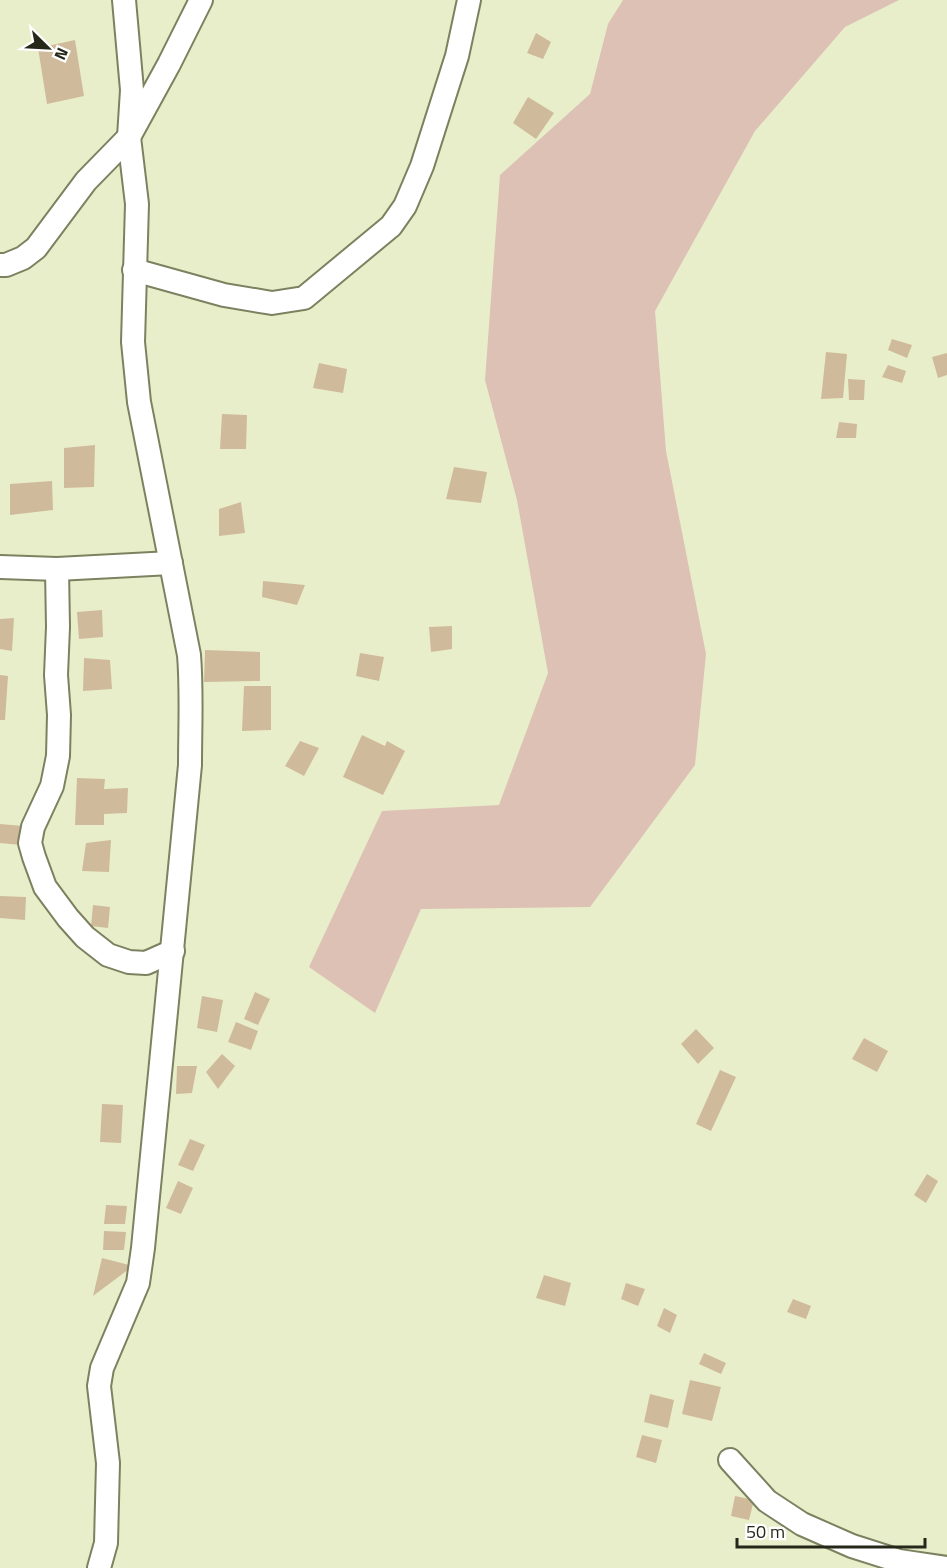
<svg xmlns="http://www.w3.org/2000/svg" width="947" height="1568" font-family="'Titillium Web',sans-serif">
	<rect width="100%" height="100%" fill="#e9eeca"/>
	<path fill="#dcc1b4" d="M623 0H899L845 27 755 131 655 311 666 451 706 654 695 765 590 907 421 909 375 1013 309 967 382 811 499 805 548 673 517 500 485 380 500 175 590 94 608 24Z"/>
	<g fill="#cfbb9c">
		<path d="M536 33 551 42 543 59 527 53Z"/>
		<path d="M75 40 84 96 47 104 38 48Z"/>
		<path d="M528 97 554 113 536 139 513 123Z"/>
		<path d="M892 339 912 345 907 358 888 350Z"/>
		<path d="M826 352 847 354 843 398 821 399Z"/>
		<path d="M947 353V375L938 378 932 357Z"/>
		<path d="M319 363 347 369 343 393 313 388Z"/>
		<path d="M888 365 906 371 902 383 882 377Z"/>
		<path d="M848 379 865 380 864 400H849Z"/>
		<path d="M222 414 247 415 246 449H220Z"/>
		<path d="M839 422 857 424 856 438H836Z"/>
		<path d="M95 445 94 487 64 488V448Z"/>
		<path d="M454 467 487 472 481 503 446 499Z"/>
		<path d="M52 481 53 510 10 515V484Z"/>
		<path d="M241 502 245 533 219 536V509Z"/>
		<path d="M263 581 305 585 297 605 262 597Z"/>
		<path d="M102 610 103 637 79 639 77 612Z"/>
		<path d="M14 618 12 651 0 649V619Z"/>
		<path d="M452 626V649L431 652 429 627Z"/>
		<path d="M205 650 260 652V681L204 682Z"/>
		<path d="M360 653 384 657 379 681 356 676Z"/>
		<path d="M84 658 110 660 112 689 83 691Z"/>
		<path d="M0 675 8 676 5 720H0Z"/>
		<path d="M244 686H271V730L242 731Z"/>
		<path d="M362 735 385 746 387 741 405 751 383 795 343 777Z"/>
		<path d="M300 741 319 748 304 776 285 766Z"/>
		<path d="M77 778 105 779 104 789 128 788 127 813 104 814V825H75Z"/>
		<path d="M0 824 23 826 21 845 0 843Z"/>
		<path d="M111 840 109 872 82 871 86 843Z"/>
		<path d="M0 896 26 897 25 920 0 918Z"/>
		<path d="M93 905 110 907 108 928 91 926Z"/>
		<path d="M255 992 270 999 258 1025 244 1019Z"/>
		<path d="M202 996 223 1000 217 1032 197 1028Z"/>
		<path d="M236 1022 258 1031 251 1050 228 1042Z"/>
		<path d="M696 1029 714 1048 698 1064 681 1044Z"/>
		<path d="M864 1038 888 1051 877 1072 852 1059Z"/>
		<path d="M222 1054 235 1066 218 1089 206 1072Z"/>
		<path d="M177 1066H197L192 1093 176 1094Z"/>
		<path d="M720 1070 736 1077 711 1131 696 1124Z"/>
		<path d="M102 1104 123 1105 121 1143 100 1142Z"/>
		<path d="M190 1139 205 1145 193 1171 178 1165Z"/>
		<path d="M927 1174 938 1181 926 1203 914 1195Z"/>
		<path d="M178 1181 193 1188 181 1214 166 1208Z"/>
		<path d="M106 1205 127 1206 125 1224H104Z"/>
		<path d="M104 1231 126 1232 124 1250H103Z"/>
		<path d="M102 1258 133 1266 93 1296Z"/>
		<path d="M544 1275 571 1283 565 1306 536 1298Z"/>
		<path d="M626 1283 645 1289 638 1306 621 1299Z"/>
		<path d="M793 1299 811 1306 806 1319 787 1312Z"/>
		<path d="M664 1308 677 1315 670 1333 657 1326Z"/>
		<path d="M704 1353 726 1363 721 1374 699 1364Z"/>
		<path d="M690 1380 721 1387 712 1421 682 1414Z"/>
		<path d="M650 1394 674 1400 668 1428 644 1422Z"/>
		<path d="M642 1435 662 1440 656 1463 636 1457Z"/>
		<path d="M735 1496 754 1500 749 1520 731 1516Z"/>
	</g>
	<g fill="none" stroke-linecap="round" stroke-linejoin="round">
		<g stroke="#7d8160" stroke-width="26">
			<g id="street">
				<path d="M0 265H6L23 258 36 248 86 181 129 137 169 64 201 0"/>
				<path d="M134 270 224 295 272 303 304 298 391 226 405 206 422 166 457 56 469 0"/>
				<path d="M0 567 57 569 171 563"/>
				<path d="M57 569 58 627 56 675 59 715 58 756 52 786 33 827 30 843 34 857 45 887 68 918 85 937 108 955 129 962 146 963 173 951"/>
				<path d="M730 1460 767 1501 802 1524 852 1546 899 1561 947 1568"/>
				<path d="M99 1568 106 1543 108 1463 99 1386 102 1368 138 1283 143 1248 190 765C190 728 192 691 189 655L139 402 133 342 137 204 129 137 132 90 124 0"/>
			</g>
		</g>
		<use href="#street" stroke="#fff" stroke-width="22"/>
	</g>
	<g transform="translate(48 48) rotate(114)" stroke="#ffffff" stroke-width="4.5" paint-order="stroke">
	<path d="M0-4.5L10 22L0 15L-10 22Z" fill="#252719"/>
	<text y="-9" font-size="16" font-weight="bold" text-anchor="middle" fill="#252719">N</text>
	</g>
	<path d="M737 1538v9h188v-9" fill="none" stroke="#252719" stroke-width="3"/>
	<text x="746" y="1538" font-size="18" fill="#252719" stroke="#ffffff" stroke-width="4.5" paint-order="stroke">50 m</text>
</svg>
